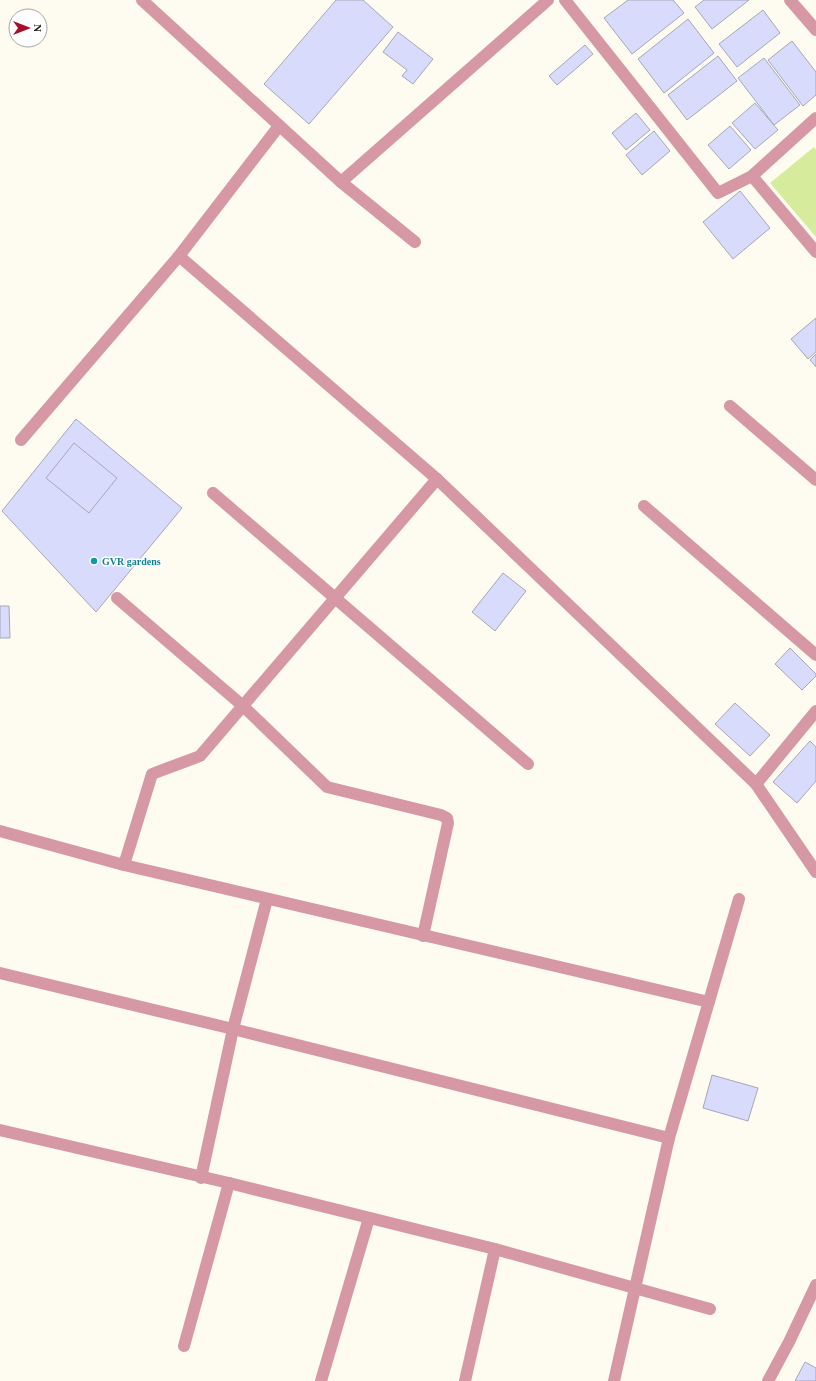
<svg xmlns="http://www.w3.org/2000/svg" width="816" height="1381" font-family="Georgia,serif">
	<rect width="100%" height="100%" fill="#fefcf1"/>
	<path fill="#d6eb9b" d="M814 147 816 150V237L770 183Z"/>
	<g fill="#d8dbfb" stroke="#a5a7b7">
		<path d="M336 0H363L393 27 309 124 264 84Z"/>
		<path d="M628 0H673L684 13 632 54 604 18Z"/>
		<path d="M704 0H749L712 29 695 7Z"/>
		<path d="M763 10 780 33 737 67 719 44Z"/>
		<path d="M688 19 714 53 664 93 638 59Z"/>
		<path d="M398 32 433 59 413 84 402 76 407 70 383 52Z"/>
		<path d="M792 41 816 72V95L803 106 768 60Z"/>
		<path d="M585 45 593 54 557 85 549 76Z"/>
		<path d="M718 56 737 81 687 120 668 95Z"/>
		<path d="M764 58 800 105 774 125 738 78Z"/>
		<path d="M755 103 778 130 755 149 732 123Z"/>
		<path d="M636 113 650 130 626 150 612 133Z"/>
		<path d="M730 126 751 150 729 169 708 145Z"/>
		<path d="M654 131 670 151 642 175 626 155Z"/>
		<path d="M740 191 770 228 733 259 703 222Z"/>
		<path d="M816 318V352L808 359 791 339Z"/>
		<path d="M816 354V367L810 360Z"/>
		<path d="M76 419 182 508 96 612 2 511Z"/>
		<path d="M74 443 117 478 89 513 46 478Z"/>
		<path d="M503 573 526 591 495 631 472 612Z"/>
		<path d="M0 606H9L10 638H0Z"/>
		<path d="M790 648 816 674V676L802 690 775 664Z"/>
		<path d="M735 703 770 735 750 756 715 724Z"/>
		<path d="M810 741 816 747V781L797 803 773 782Z"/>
		<path d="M712 1075 758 1088 748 1121 703 1108Z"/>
		<path d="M805 1362 816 1368V1381H795Z"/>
	</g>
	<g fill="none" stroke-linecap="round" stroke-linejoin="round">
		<g stroke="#d598a4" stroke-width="12">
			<path d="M142 0 341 182 548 0"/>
			<path d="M565 0 718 193 752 176 816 252"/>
			<path d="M790 0 816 30"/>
			<path d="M752 176 816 118"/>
			<path d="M341 182 415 242"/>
			<path d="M179 256 437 479 756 784 816 872"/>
			<path d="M730 406 816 480"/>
			<path d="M21 440 179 256 279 126"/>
			<path d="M213 493 528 764"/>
			<path d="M644 506 816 655"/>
			<path d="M117 598 243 706 327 787 441 815 447 818 448 823 423 936"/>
			<path d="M756 784 816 711"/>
			<path d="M0 831 124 865 709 1002"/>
			<path d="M124 865 152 774 200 756 437 479"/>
			<path d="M0 973 233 1029 669 1138"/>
			<path d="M0 1130 229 1183 495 1249 710 1309"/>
			<path d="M201 1178 233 1029 267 899"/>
			<path d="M184 1346 229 1183"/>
			<path d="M321 1381 369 1218"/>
			<path d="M465 1381 495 1249"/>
			<path d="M614 1381 669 1138 739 899"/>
			<path d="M768 1381 789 1342 816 1285"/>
		</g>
	</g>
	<circle fill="#0f9aa8" stroke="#fff" stroke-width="1.5" cx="94" cy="561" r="4"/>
	<g text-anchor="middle" stroke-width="3" stroke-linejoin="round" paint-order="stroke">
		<g font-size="10" font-weight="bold" fill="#0d838f" stroke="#fff" text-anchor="start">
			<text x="102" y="565">GVR gardens</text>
		</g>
	</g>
	<g transform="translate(28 28) rotate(90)"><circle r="19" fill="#ffffff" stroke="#a5a5a2"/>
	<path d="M0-3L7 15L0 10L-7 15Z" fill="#a70f2b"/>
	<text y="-6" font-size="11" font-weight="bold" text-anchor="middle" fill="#1e1d16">N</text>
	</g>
</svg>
